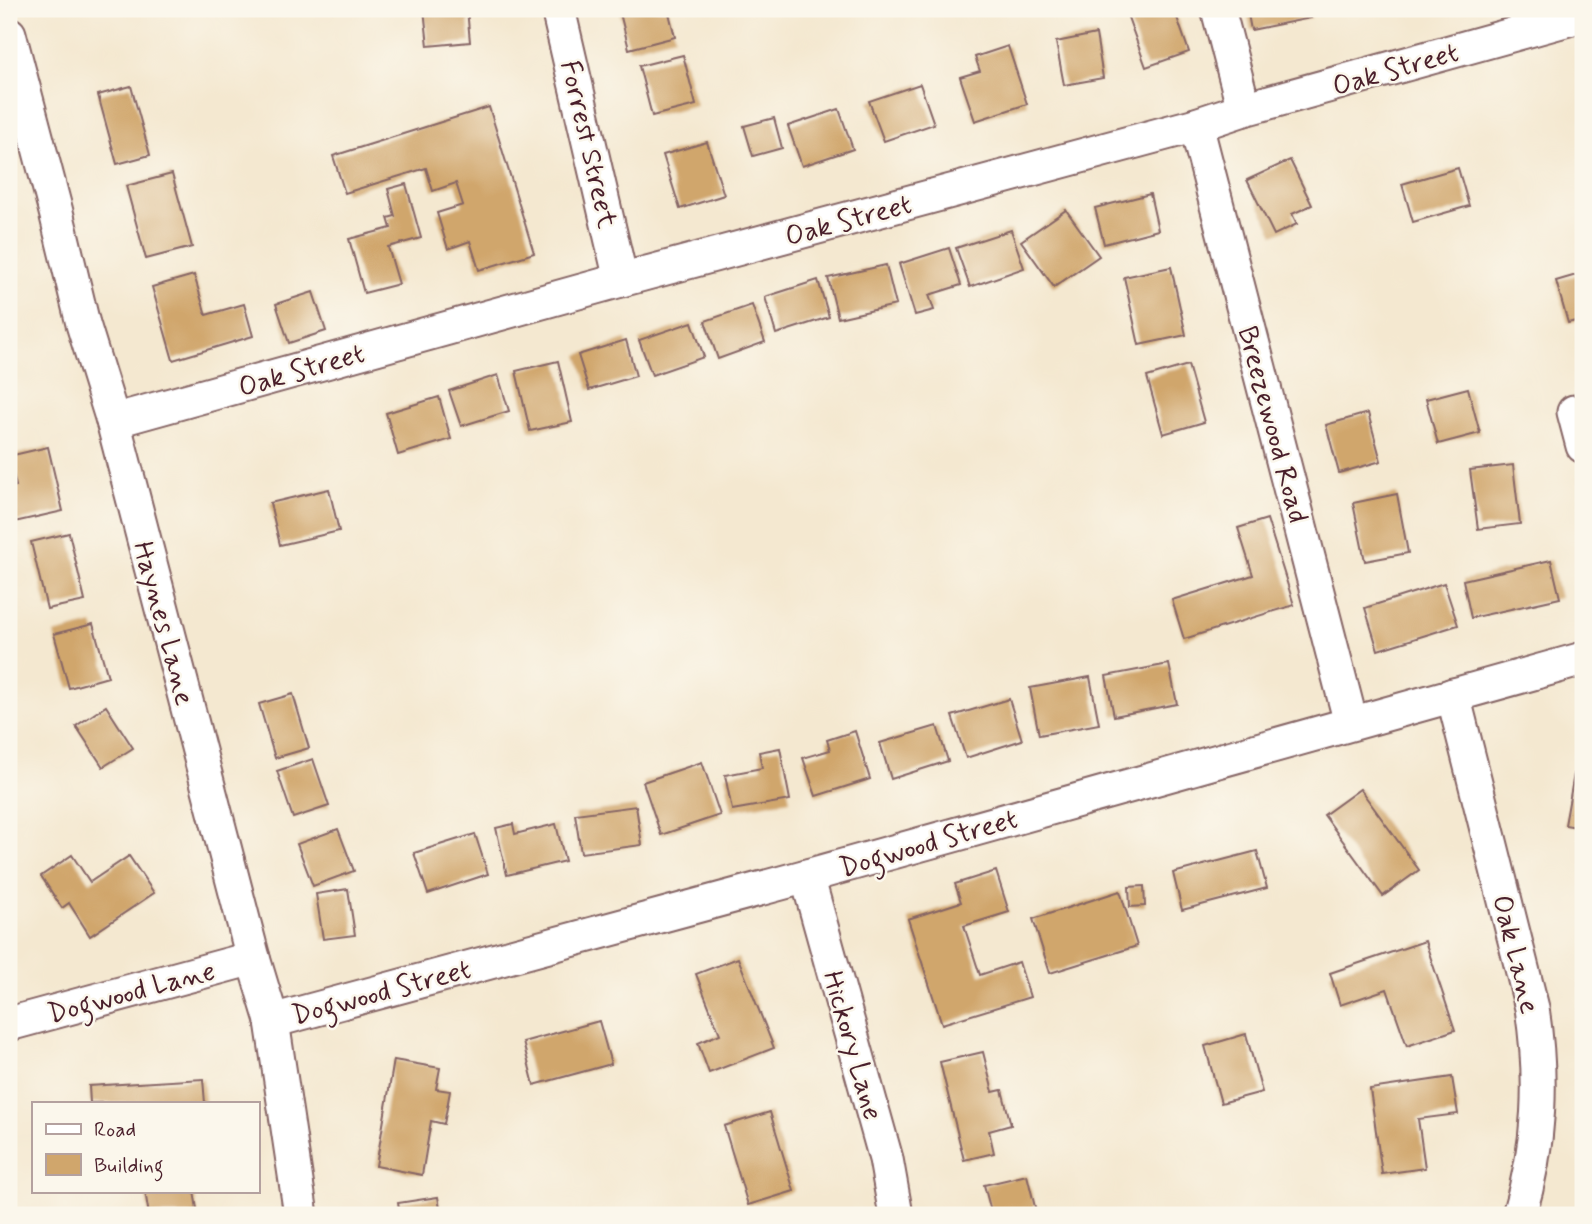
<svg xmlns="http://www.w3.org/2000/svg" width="1592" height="1224" font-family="Mynerve,sans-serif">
	<rect width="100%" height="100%" fill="#fbf7ec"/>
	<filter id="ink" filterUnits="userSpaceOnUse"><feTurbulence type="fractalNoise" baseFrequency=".0143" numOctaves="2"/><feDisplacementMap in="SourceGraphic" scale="14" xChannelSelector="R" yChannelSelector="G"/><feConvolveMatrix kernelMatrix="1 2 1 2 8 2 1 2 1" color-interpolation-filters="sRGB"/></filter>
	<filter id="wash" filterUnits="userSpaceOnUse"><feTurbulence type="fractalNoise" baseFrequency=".00686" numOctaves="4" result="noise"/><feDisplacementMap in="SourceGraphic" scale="28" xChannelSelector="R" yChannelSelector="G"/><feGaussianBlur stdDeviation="1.57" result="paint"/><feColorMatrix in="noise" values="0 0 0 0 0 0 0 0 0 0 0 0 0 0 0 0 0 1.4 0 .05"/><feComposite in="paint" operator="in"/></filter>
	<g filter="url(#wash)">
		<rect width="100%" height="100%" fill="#f4e8d0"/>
		<g id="blocks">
			<g fill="#d0a66c">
				<path d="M424 9H467L470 42 428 46Z"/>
				<path d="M619 9H668L675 37 629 49Z"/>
				<path d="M1125 9H1174L1189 52 1146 67Z"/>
				<path d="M1247 9H1309L1311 18 1251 30Z"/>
				<path d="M1096 34 1103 78 1064 85 1056 42Z"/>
				<path d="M1008 46 1027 104 975 121 960 77 980 71 975 57Z"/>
				<path d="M683 55 696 105 652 116 639 66Z"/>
				<path d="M920 84 934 124 884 141 869 101Z"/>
				<path d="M131 86 150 155 117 164 98 95Z"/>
				<path d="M489 107 534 253 479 270 470 241 448 249 437 213 463 205 456 183 433 191 426 168 345 193 333 156Z"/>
				<path d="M839 109 853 149 802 166 788 126Z"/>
				<path d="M774 118 782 148 753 156 744 126Z"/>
				<path d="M707 142 724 195 680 209 663 155Z"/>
				<path d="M1290 160 1312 205 1292 214 1297 224 1274 235 1247 180Z"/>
				<path d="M1458 168 1469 206 1413 222 1402 184Z"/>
				<path d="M172 174 192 247 146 259 126 186Z"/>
				<path d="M406 184 421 238 388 247 399 284 364 293 349 239 391 228 388 218 395 216 388 189Z"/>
				<path d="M1150 194 1158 230 1104 244 1095 208Z"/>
				<path d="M1066 210 1099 256 1054 287 1021 241Z"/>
				<path d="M1011 230 1024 268 970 287 956 248Z"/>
				<path d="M949 248 961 285 929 295 934 310 915 315 899 264Z"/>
				<path d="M886 265 896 305 838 318 828 278Z"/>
				<path d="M1171 267 1186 335 1139 345 1124 277Z"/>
				<path d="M1583 273V319L1568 323 1556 281Z"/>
				<path d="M194 275 206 315 244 304 253 336 173 360 152 287Z"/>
				<path d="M818 280 829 317 776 334 765 297Z"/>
				<path d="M313 292 326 331 289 343 276 304Z"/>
				<path d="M752 305 765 342 718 359 705 321Z"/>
				<path d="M692 322 704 357 652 375 639 340Z"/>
				<path d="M626 340 636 376 589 390 578 355Z"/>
				<path d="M558 361 572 422 530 431 516 371Z"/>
				<path d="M1188 365 1204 422 1163 434 1147 377Z"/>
				<path d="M498 375 509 411 461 426 449 391Z"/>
				<path d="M1468 388 1480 433 1438 444 1426 399Z"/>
				<path d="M439 397 451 439 398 455 386 413Z"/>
				<path d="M1368 413 1381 461 1339 473 1326 425Z"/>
				<path d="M48 447 63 511 10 523 9 488 16 486 9 456Z"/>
				<path d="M1513 465 1520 524 1478 529 1470 470Z"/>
				<path d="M329 489 339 531 280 545 270 503Z"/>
				<path d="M1397 494 1408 553 1365 561 1353 503Z"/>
				<path d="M1267 519 1294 605 1184 639 1172 600 1253 575 1238 528Z"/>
				<path d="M69 533 85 601 47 609 31 542Z"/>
				<path d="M1551 560 1560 598 1471 618 1463 580Z"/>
				<path d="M1444 583 1458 625 1378 650 1365 608Z"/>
				<path d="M93 624 108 677 69 688 54 634Z"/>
				<path d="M1169 664 1177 704 1114 716 1106 676Z"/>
				<path d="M1090 677 1099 724 1039 735 1030 688Z"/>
				<path d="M293 694 309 748 275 758 259 704Z"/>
				<path d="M1009 699 1022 740 966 758 952 716Z"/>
				<path d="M106 706 133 748 103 767 76 726Z"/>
				<path d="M937 726 948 761 891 779 880 743Z"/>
				<path d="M1582 729H1583V828L1565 825Z"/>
				<path d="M855 731 870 779 816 796 803 758 830 750 827 740Z"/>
				<path d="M780 748 790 800 732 810 725 775 762 768 759 752Z"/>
				<path d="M313 759 329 806 293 818 277 771Z"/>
				<path d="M702 762 720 815 661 835 643 782Z"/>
				<path d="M1360 789 1419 870 1383 896 1324 815Z"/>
				<path d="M636 806 642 845 581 853 575 814Z"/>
				<path d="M513 824 515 834 556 824 565 861 507 875 496 828Z"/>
				<path d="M338 829 354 871 313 886 297 844Z"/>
				<path d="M475 834 488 874 428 894 414 853Z"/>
				<path d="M1257 851 1267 888 1182 910 1173 873Z"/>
				<path d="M72 855 90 882 129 856 154 893 90 936 69 903 62 908 41 876Z"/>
				<path d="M996 871 1009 912 964 926 980 975 1019 962 1030 997 942 1024 908 919 961 902 955 884Z"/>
				<path d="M1144 886 1145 906 1130 907 1129 887Z"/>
				<path d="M348 889 355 935 323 939 316 894Z"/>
				<path d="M1120 891 1137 946 1050 973 1033 919Z"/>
				<path d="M1425 941 1455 1030 1407 1046 1387 989 1340 1005 1330 973Z"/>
				<path d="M738 958 774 1048 709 1073 698 1043 720 1034 696 974Z"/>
				<path d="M599 1021 611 1064 534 1085 523 1042Z"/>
				<path d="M1246 1034 1262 1092 1221 1103 1205 1046Z"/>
				<path d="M983 1052 993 1092 1002 1090 1011 1125 989 1131 994 1153 964 1160 940 1062Z"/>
				<path d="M394 1060 440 1068 436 1089 450 1091 444 1124 431 1121 422 1175 376 1166Z"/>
				<path d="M1452 1077 1458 1114 1418 1119 1425 1168 1382 1174 1370 1089Z"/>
				<path d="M203 1079 205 1103H90L89 1086Z"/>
				<path d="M770 1112 794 1191 748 1205 724 1126Z"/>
				<path d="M1027 1175 1037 1215H992L984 1185Z"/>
				<path d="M145 1191H194L198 1215H149Z"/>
				<path d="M438 1197 441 1215H400L398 1203Z"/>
			</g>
		</g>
	</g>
	<g filter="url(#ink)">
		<use href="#blocks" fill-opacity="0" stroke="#866565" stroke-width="2"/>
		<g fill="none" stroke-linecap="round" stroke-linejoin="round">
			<g stroke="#866565" stroke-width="37">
				<g id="minor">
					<path d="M558 9 621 280"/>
					<path d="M1218 9 1244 109"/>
					<path d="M9 34 56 212 83 324 113 421 253 958 272 1021 301 1215"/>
					<path d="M1196 125 1351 723"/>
					<path d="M1574 412 1583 446"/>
					<path d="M113 421 621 280 1196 125 1244 109 1583 15"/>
					<path d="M1453 695 1532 1008C1543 1081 1540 1145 1519 1215"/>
					<path d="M807 876 886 1159 896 1215"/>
					<path d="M272 1021 807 876 1583 659"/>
					<path d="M9 1024 253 958"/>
				</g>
			</g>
			<use href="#minor" stroke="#fff" stroke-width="33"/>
		</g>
	</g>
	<g text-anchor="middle" stroke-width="5" stroke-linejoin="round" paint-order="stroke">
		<g font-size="28" fill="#4a1f2b" stroke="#fbf7ec">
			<text transform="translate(1395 68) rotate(-16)" y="10">Oak Street</text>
			<text transform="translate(590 144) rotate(77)" y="10">Forrest Street</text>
			<text transform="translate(848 219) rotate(-15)" y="10">Oak Street</text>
			<text transform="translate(301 369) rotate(-16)" y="10">Oak Street</text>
			<text transform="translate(1274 424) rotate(75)" y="10">Breezewood Road</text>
			<text transform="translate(165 623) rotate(75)" y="10">Haynes Lane</text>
			<text transform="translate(928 842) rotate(-16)" y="10">Dogwood Street</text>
			<text transform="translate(1517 954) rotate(76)" y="10">Oak Lane</text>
			<text transform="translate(131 991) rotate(-15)" y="10">Dogwood Lane</text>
			<text transform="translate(381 991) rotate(-15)" y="10">Dogwood Street</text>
			<text transform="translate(854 1045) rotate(74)" y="10">Hickory Lane</text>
		</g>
	</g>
	<rect width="1592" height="1224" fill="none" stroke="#fbf7ec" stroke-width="35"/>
	<rect x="32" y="1102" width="228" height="91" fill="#fbf7ec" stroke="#b4a19f" stroke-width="2"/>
	<rect x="46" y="1124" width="35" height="10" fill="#ffffff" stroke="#b4a19f" stroke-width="2"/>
	<text x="94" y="1136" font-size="21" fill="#4a1f2b">Road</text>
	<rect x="46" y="1154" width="35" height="21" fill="#d0a66c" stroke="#b4a19f" stroke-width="2"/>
	<text x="94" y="1172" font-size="21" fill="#4a1f2b">Building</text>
</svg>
